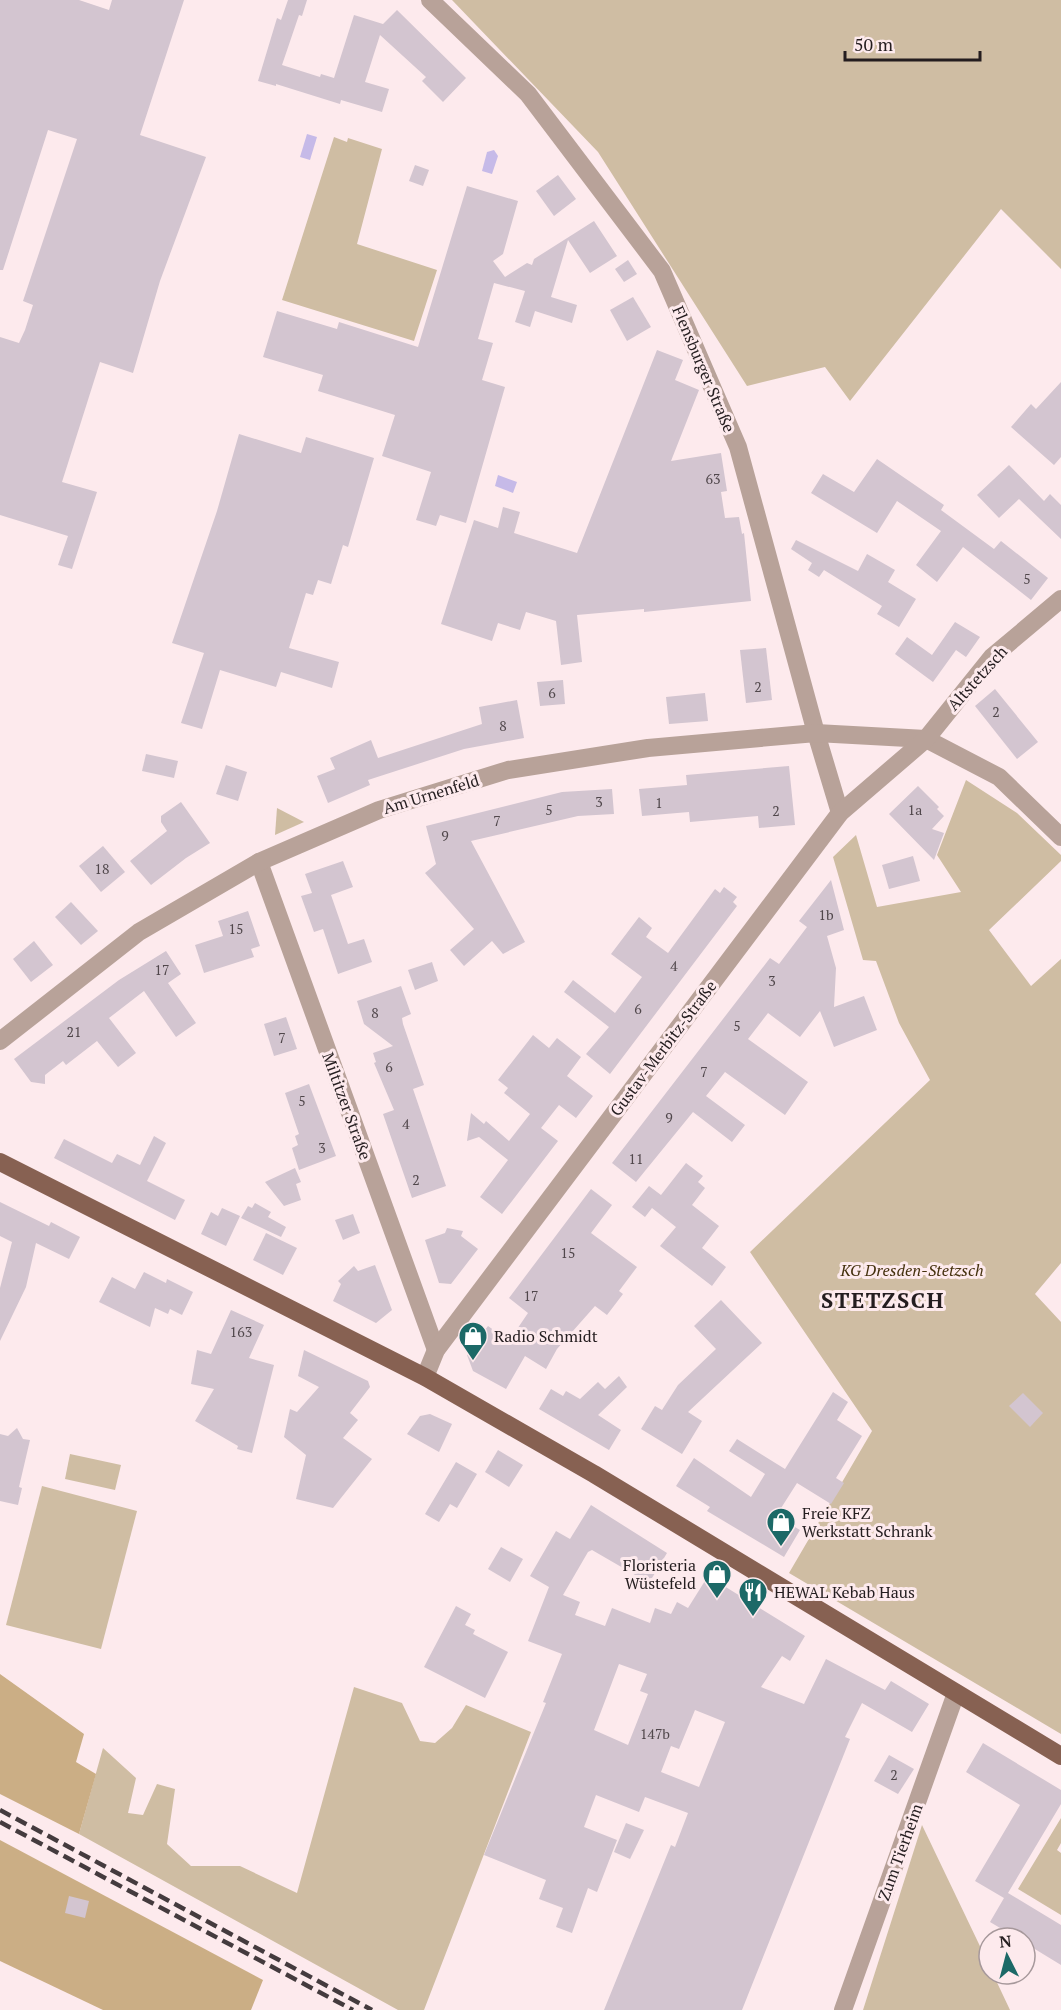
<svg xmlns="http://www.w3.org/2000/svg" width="1061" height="2010" font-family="'PT Serif',serif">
	<rect width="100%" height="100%" fill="#fdeaed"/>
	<g fill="#cfbda3">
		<path d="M452 0H1061V269L1001 209 850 401 825 367 747 386 598 152Z"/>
		<path d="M334 137 347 142 348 138 382 149 357 244 437 270 414 341 282 300Z"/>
		<path d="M966 780 1017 813 1061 855V861L989 930 1031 986 1061 959V1263L1035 1294 1061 1322V1734L789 1573 872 1431 750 1252 930 1080 899 1023 876 961 863 960 833 857 856 835 877 907 961 892 937 855Z"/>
		<path d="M277 808 304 822 275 835Z"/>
		<path d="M70 1454 121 1465 115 1490 65 1479Z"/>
		<path d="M42 1486 137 1511 101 1649 6 1625Z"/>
		<path d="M354 1687 402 1703 420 1741 435 1743 452 1728 466 1705 531 1732 424 2010H398L79 1834 103 1748 136 1778 128 1813 143 1815 157 1784 175 1789 167 1844 191 1866H240L297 1893Z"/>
		<path d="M1061 1818V1843L1057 1850 1061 1853V1915L1018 1889Z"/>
		<path d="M922 1825 989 1965V1974H993L1010 2010H863Z"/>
	</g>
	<g fill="#cbae85">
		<path d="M0 1674 84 1734 76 1762 96 1774 79 1834 0 1794Z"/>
		<path d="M0 1840 263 1980 251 2010H103L0 1961Z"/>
	</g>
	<g fill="#c6bae8">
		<path d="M307 134 317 137 310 160 300 157Z"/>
		<path d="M494 150 498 156 492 174 482 171 487 152Z"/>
		<path d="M498 475 517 482 513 493 495 486Z"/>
	</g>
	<g fill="#d3c5d0" fill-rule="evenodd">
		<path d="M0 0H79L109 10 112 0H184L140 135 206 157 160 281 133 373 100 362 62 482 97 492 72 569 58 565 68 536 0 515V337L19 343 25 330 33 305 23 301 77 139 48 130 3 270H0Z"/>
		<path d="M288 0H307L302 16 299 15 282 65 320 77 321 74 334 78 354 15 383 24 397 10 466 78 443 102 422 81 426 77 380 35 365 82 389 89 382 112 341 100 340 104 276 84V86L258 81 277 18 281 20Z"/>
		<path d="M415 165 429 170 423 186 409 181Z"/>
		<path d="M558 175 576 199 554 216 536 191Z"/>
		<path d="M467 186 518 201 503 254 493 261 505 277 527 263 532 265 534 259 594 221 617 256 590 273 568 240 551 297 577 305 572 323 535 311 530 327 515 322 525 291 494 283 478 339 493 343 482 380 505 387 466 523 440 515 436 526 416 520 431 472 382 456 395 415 318 391 323 375 263 357 277 311 337 329 339 322 418 347Z"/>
		<path d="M628 260 637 274 624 282 615 269Z"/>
		<path d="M633 297 651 327 627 341 610 310Z"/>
		<path d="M657 350 683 360 675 380 699 390 671 461 721 453 727 491 721 492 725 518 739 517 742 534 744 533 751 601 644 612V609L577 615 582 662 561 665 556 621 526 612 520 630 498 623 492 641 441 624 474 520 498 528 503 507 520 512 514 533 577 553Z"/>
		<path d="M1061 382V457L1054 465 1011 427 1031 404 1036 409Z"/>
		<path d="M239 434 301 453 306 437 374 458 348 547 343 545 331 584 318 580 313 595 306 593 289 648 339 662 332 688 281 672 276 687 220 670 202 729 181 723 204 653 172 643 217 511Z"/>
		<path d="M877 459 944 505 941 510 994 549 1001 541 1048 578 1031 600 963 547 937 582 916 565 941 531 897 501 877 533 811 493 823 474 854 492Z"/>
		<path d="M1009 465 1044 501 1050 494 1061 505V539L1019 499 999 518 977 495Z"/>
		<path d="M796 540 858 571 867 554 895 570 888 582 916 599 899 627 877 614 882 606 824 570 819 577 808 570 812 563 791 549Z"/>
		<path d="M955 622 980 637 966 657 956 650 933 682 895 654 907 637 932 655Z"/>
		<path d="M766 648 772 700 746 703 740 650Z"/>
		<path d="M563 680 565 704 540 706 537 682Z"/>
		<path d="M995 689 1038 742 1017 759 975 706Z"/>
		<path d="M705 693 708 721 669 724 666 697Z"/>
		<path d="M517 700 524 738 464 749 368 780 370 785 328 803 317 776 335 769 330 758 371 740 378 758 482 724 479 707Z"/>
		<path d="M146 754 178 761 174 778 142 771Z"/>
		<path d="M226 765 247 772 238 801 216 794Z"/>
		<path d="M789 766 795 825 759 828 758 816 690 822 689 812 642 816 639 789 687 785 686 775Z"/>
		<path d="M918 786 939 807 937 809 944 816 932 829 944 833 934 860 889 814Z"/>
		<path d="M612 789 614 814 578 816 471 841 525 942 503 954 492 941 464 966 450 950 474 929 425 873 436 864 426 826 562 792Z"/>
		<path d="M181 802 210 843 186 858 151 885 130 861 167 831 161 822V816Z"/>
		<path d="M103 846 125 872 101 892 79 866Z"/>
		<path d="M913 856 920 881 889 889 882 865Z"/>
		<path d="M343 861 353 887 331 895 348 944 364 939 372 962 338 974 323 929 314 932 301 896 312 893 305 874Z"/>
		<path d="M831 880 844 930 827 936 836 968 834 1007 864 996 877 1030 834 1047 820 1011 800 1037 768 1013 748 1039 808 1082 785 1115 725 1072 706 1096 745 1125 732 1142 693 1112 636 1182 612 1163 770 958 779 964 807 927 799 921Z"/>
		<path d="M724 887 737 897 733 902 737 906 610 1074 586 1054 609 1027 564 992 573 980 615 1013 642 977 611 954 639 917 652 928 646 937 668 953 715 889 720 893Z"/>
		<path d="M71 902 98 931 81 945 55 917Z"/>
		<path d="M248 911 260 946 251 949 254 957 204 973 195 945 223 936 218 921Z"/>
		<path d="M34 941 53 965 31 982 13 959Z"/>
		<path d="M166 951 181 974 168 983 196 1023 176 1037 144 991 109 1018 136 1053 118 1067 97 1041 66 1065 63 1061 45 1075V1084L31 1082 14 1059 119 980Z"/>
		<path d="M432 962 438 981 415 990 408 970Z"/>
		<path d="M401 986 411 1014 402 1018 403 1024 424 1085 413 1089 446 1186 412 1198 383 1114 394 1110 374 1063 376 1062 373 1053 393 1046 364 1024 357 1001Z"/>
		<path d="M286 1017 297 1049 274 1056 264 1024Z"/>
		<path d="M533 1035 549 1048 557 1038 581 1057 567 1076 593 1096 576 1118 559 1105 541 1128 558 1141 502 1214 480 1197 508 1160 479 1137 467 1141 471 1113 484 1124 486 1121 509 1141 530 1114 504 1093 508 1088 498 1080Z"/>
		<path d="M309 1084 336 1156 299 1170 292 1148 298 1145 295 1136 299 1134 285 1093Z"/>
		<path d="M154 1136 166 1143 147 1181 185 1200 175 1220 54 1158 64 1139 112 1163 117 1154 140 1165Z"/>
		<path d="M686 1163 703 1176 698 1182 705 1188 692 1205 719 1226 702 1248 726 1267 712 1286 660 1246 676 1227 652 1208 645 1217 632 1207 649 1186 661 1195Z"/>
		<path d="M295 1168 301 1182 296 1184 301 1200 284 1206 265 1182Z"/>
		<path d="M591 1189 612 1205 591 1233 637 1267 619 1291 623 1294 607 1315 595 1306 557 1349 546 1369 525 1356 506 1389 473 1371 467 1355 488 1326 509 1341 528 1313 509 1298Z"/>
		<path d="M0 1202 49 1226 51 1222 80 1237 69 1259 36 1243 26 1287 0 1341V1288L12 1242 0 1236Z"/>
		<path d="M255 1203 271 1212 268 1217 286 1227 281 1237 241 1218 248 1206 252 1208Z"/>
		<path d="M222 1208 240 1216 226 1246 201 1234 211 1212 218 1216Z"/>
		<path d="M353 1214 360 1233 343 1240 335 1220Z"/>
		<path d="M447 1228 463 1231 461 1236 478 1249 451 1284 439 1283 425 1240 445 1233Z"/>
		<path d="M266 1233 297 1248 283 1275 253 1260Z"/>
		<path d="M375 1265 392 1310 376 1323 333 1301 341 1284 338 1281 354 1266 358 1271Z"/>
		<path d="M144 1272 166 1283 167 1279 193 1292 182 1315 170 1309 168 1314 155 1308 150 1327 99 1302 112 1277 135 1289Z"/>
		<path d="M721 1300 762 1343 688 1412 702 1421 682 1454 641 1429 655 1406 662 1410 678 1385 716 1349 694 1326Z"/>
		<path d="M231 1310 264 1325 249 1358 274 1365 252 1453 237 1449 238 1446 195 1421 214 1389 191 1384 197 1350 211 1354Z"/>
		<path d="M304 1350 368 1381 370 1387 350 1413 358 1420 343 1438 372 1459 333 1508 296 1499 306 1455 284 1437 290 1409 297 1412 319 1387 298 1376Z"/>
		<path d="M619 1376 627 1387 598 1415 621 1430 609 1450 539 1409 551 1389 563 1396 566 1391 580 1399 598 1382 605 1389Z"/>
		<path d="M833 1392 848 1402 837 1420 862 1436 836 1478 844 1483 831 1504 797 1483 776 1516 800 1530 784 1557 707 1511 710 1507 676 1486 694 1458 751 1497 765 1474 729 1451 737 1439 785 1469Z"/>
		<path d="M1023 1393 1043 1413 1030 1427 1009 1406Z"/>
		<path d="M430 1414 452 1424 439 1452 407 1434 420 1416Z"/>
		<path d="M17 1428 23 1439 30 1440 19 1487 22 1488 18 1505 0 1501V1434L8 1436Z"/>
		<path d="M498 1450 523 1465 509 1487 485 1472Z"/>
		<path d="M456 1462 477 1474 457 1508 450 1504 439 1522 425 1514Z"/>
		<path d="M591 1505 667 1553 649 1583 592 1550 588 1552 563 1595 580 1602 575 1615 605 1626 612 1608 650 1623 655 1608 671 1614 677 1602 688 1608 708 1576 805 1636 790 1661 782 1656 761 1687 804 1704 826 1659 885 1690 891 1681 929 1704 912 1732 862 1703 845 1737 850 1739 742 2010H604L671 1845 675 1847 688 1813 645 1797 639 1812 596 1795 584 1827 617 1840 597 1892 588 1888 572 1933 556 1927 563 1908 539 1899 546 1880 484 1855 546 1703 543 1702 562 1654 528 1641 549 1587 530 1576 556 1531 570 1539ZM619 1664 647 1674 640 1691 648 1694 628 1745 594 1730ZM695 1710 725 1722 699 1787 661 1772 671 1746 679 1749Z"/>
		<path d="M501 1547 523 1559 510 1582 488 1569Z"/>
		<path d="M456 1606 471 1614 465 1625 475 1630 473 1634 508 1652 485 1698 424 1667Z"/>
		<path d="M983 1743 1061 1790V1804L1008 1893 1061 1925V1965L1025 1943V1938H1017L990 1922 1004 1898 975 1881 1020 1805 966 1772Z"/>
		<path d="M889 1755 914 1769 898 1794 874 1781Z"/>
		<path d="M626 1823 644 1830 630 1859 614 1852Z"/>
		<path d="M69 1896 89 1901 85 1918 65 1913Z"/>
	</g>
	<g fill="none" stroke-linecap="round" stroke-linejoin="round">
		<g stroke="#b8a299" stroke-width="18">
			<path d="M430 0 528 94 662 271 738 447 816 733 840 813"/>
			<path d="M259 862 436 1350"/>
			<path d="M0 1041 139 932 259 862 379 810 508 770 648 748 816 733 926 739 999 777 1061 837"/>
			<path d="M425 1377 436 1350 840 813 926 739 992 657 1061 599"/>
			<path d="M843 2010 956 1693"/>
		</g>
		<path stroke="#876152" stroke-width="18" d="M0 1162 425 1377 594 1474 1061 1756"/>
		<g stroke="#443b3e" stroke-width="4.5" stroke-dasharray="12 6" stroke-linecap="butt">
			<path d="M0 1810 372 2010"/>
			<path d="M0 1822 353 2010"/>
		</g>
	</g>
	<defs>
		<g id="shop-pin" transform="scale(1.5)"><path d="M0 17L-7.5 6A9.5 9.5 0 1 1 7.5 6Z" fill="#1c6967" stroke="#fdeaed"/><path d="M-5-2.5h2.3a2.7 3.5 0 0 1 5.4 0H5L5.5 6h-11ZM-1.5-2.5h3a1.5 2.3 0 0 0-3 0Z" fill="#fff"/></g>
		<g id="restaurant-pin" transform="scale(1.5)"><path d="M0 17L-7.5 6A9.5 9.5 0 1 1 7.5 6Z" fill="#1c6967" stroke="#fdeaed"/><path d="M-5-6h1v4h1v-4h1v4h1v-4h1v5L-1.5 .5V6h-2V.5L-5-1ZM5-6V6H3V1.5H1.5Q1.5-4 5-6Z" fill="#fff"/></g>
	</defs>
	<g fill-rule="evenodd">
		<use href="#shop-pin" x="473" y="1336"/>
		<use href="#shop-pin" x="781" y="1522"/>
		<use href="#shop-pin" x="717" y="1574"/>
		<use href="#restaurant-pin" x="753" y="1592"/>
	</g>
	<g text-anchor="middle" stroke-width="6" stroke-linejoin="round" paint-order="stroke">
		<g font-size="14" fill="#50474b">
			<text x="713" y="484">63</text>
			<text x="1027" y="584">5</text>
			<text x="758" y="692">2</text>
			<text x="552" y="698">6</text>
			<text x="996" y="717">2</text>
			<text x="503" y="731">8</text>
			<text x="599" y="807">3</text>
			<text x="659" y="808">1</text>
			<text x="549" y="815">5</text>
			<text x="915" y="815">1a</text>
			<text x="776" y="816">2</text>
			<text x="497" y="826">7</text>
			<text x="445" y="841">9</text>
			<text x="102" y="874">18</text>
			<text x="826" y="920">1b</text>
			<text x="236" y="934">15</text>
			<text x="674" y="971">4</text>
			<text x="162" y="975">17</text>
			<text x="772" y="986">3</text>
			<text x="638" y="1014">6</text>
			<text x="375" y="1018">8</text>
			<text x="737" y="1031">5</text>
			<text x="74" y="1037">21</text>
			<text x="282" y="1043">7</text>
			<text x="389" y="1072">6</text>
			<text x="704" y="1077">7</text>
			<text x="302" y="1106">5</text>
			<text x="669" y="1123">9</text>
			<text x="406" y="1129">4</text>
			<text x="322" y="1153">3</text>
			<text x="636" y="1164">11</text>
			<text x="416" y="1185">2</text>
			<text x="568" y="1258">15</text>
			<text x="531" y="1301">17</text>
			<text x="241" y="1337">163</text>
			<text x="655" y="1739">147b</text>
			<text x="894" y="1780">2</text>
		</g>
		<g font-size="16" fill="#241d1f" stroke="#fdeaed">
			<text transform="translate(704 369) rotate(67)" y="6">Flensburger Straße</text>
			<text transform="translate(977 678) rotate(-48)" y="6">Altstetzsch</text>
			<text transform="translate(431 794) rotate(-17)" y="6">Am Urnenfeld</text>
			<text transform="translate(663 1048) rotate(-53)" y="6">Gustav-Merbitz-Straße</text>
			<text transform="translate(347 1106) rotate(70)" y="6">Miltitzer Straße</text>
			<text transform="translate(900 1852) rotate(-70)" y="6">Zum Tierheim</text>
		</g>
		<g font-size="16" font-style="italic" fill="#44300d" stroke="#fdeaed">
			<text x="912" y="1276">KG Dresden-Stetzsch</text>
		</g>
		<g font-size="16" fill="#241d1f" stroke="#fdeaed" text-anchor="start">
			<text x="494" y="1342">Radio Schmidt</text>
			<text x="802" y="1519">Freie KFZ<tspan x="802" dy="18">Werkstatt Schrank</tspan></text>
			<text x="696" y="1571" text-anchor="end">Floristeria<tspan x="696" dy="18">Wüstefeld</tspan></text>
			<text x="774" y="1598">HEWAL Kebab Haus</text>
		</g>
		<g font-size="22" font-weight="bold" letter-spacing="1.5" fill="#241d1f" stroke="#fdeaed">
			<text x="883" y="1308">STETZSCH</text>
		</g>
	</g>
	<g transform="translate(1007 1956) rotate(354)"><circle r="28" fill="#fdeaed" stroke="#a6989b" stroke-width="1.5"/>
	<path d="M0-4.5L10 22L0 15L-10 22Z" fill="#1c6967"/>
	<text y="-9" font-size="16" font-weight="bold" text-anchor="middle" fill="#241d1f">N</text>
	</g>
	<path d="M845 51v9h135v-9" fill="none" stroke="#241d1f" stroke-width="3"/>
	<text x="854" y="51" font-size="18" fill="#241d1f" stroke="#fdeaed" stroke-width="4.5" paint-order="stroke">50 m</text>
</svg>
